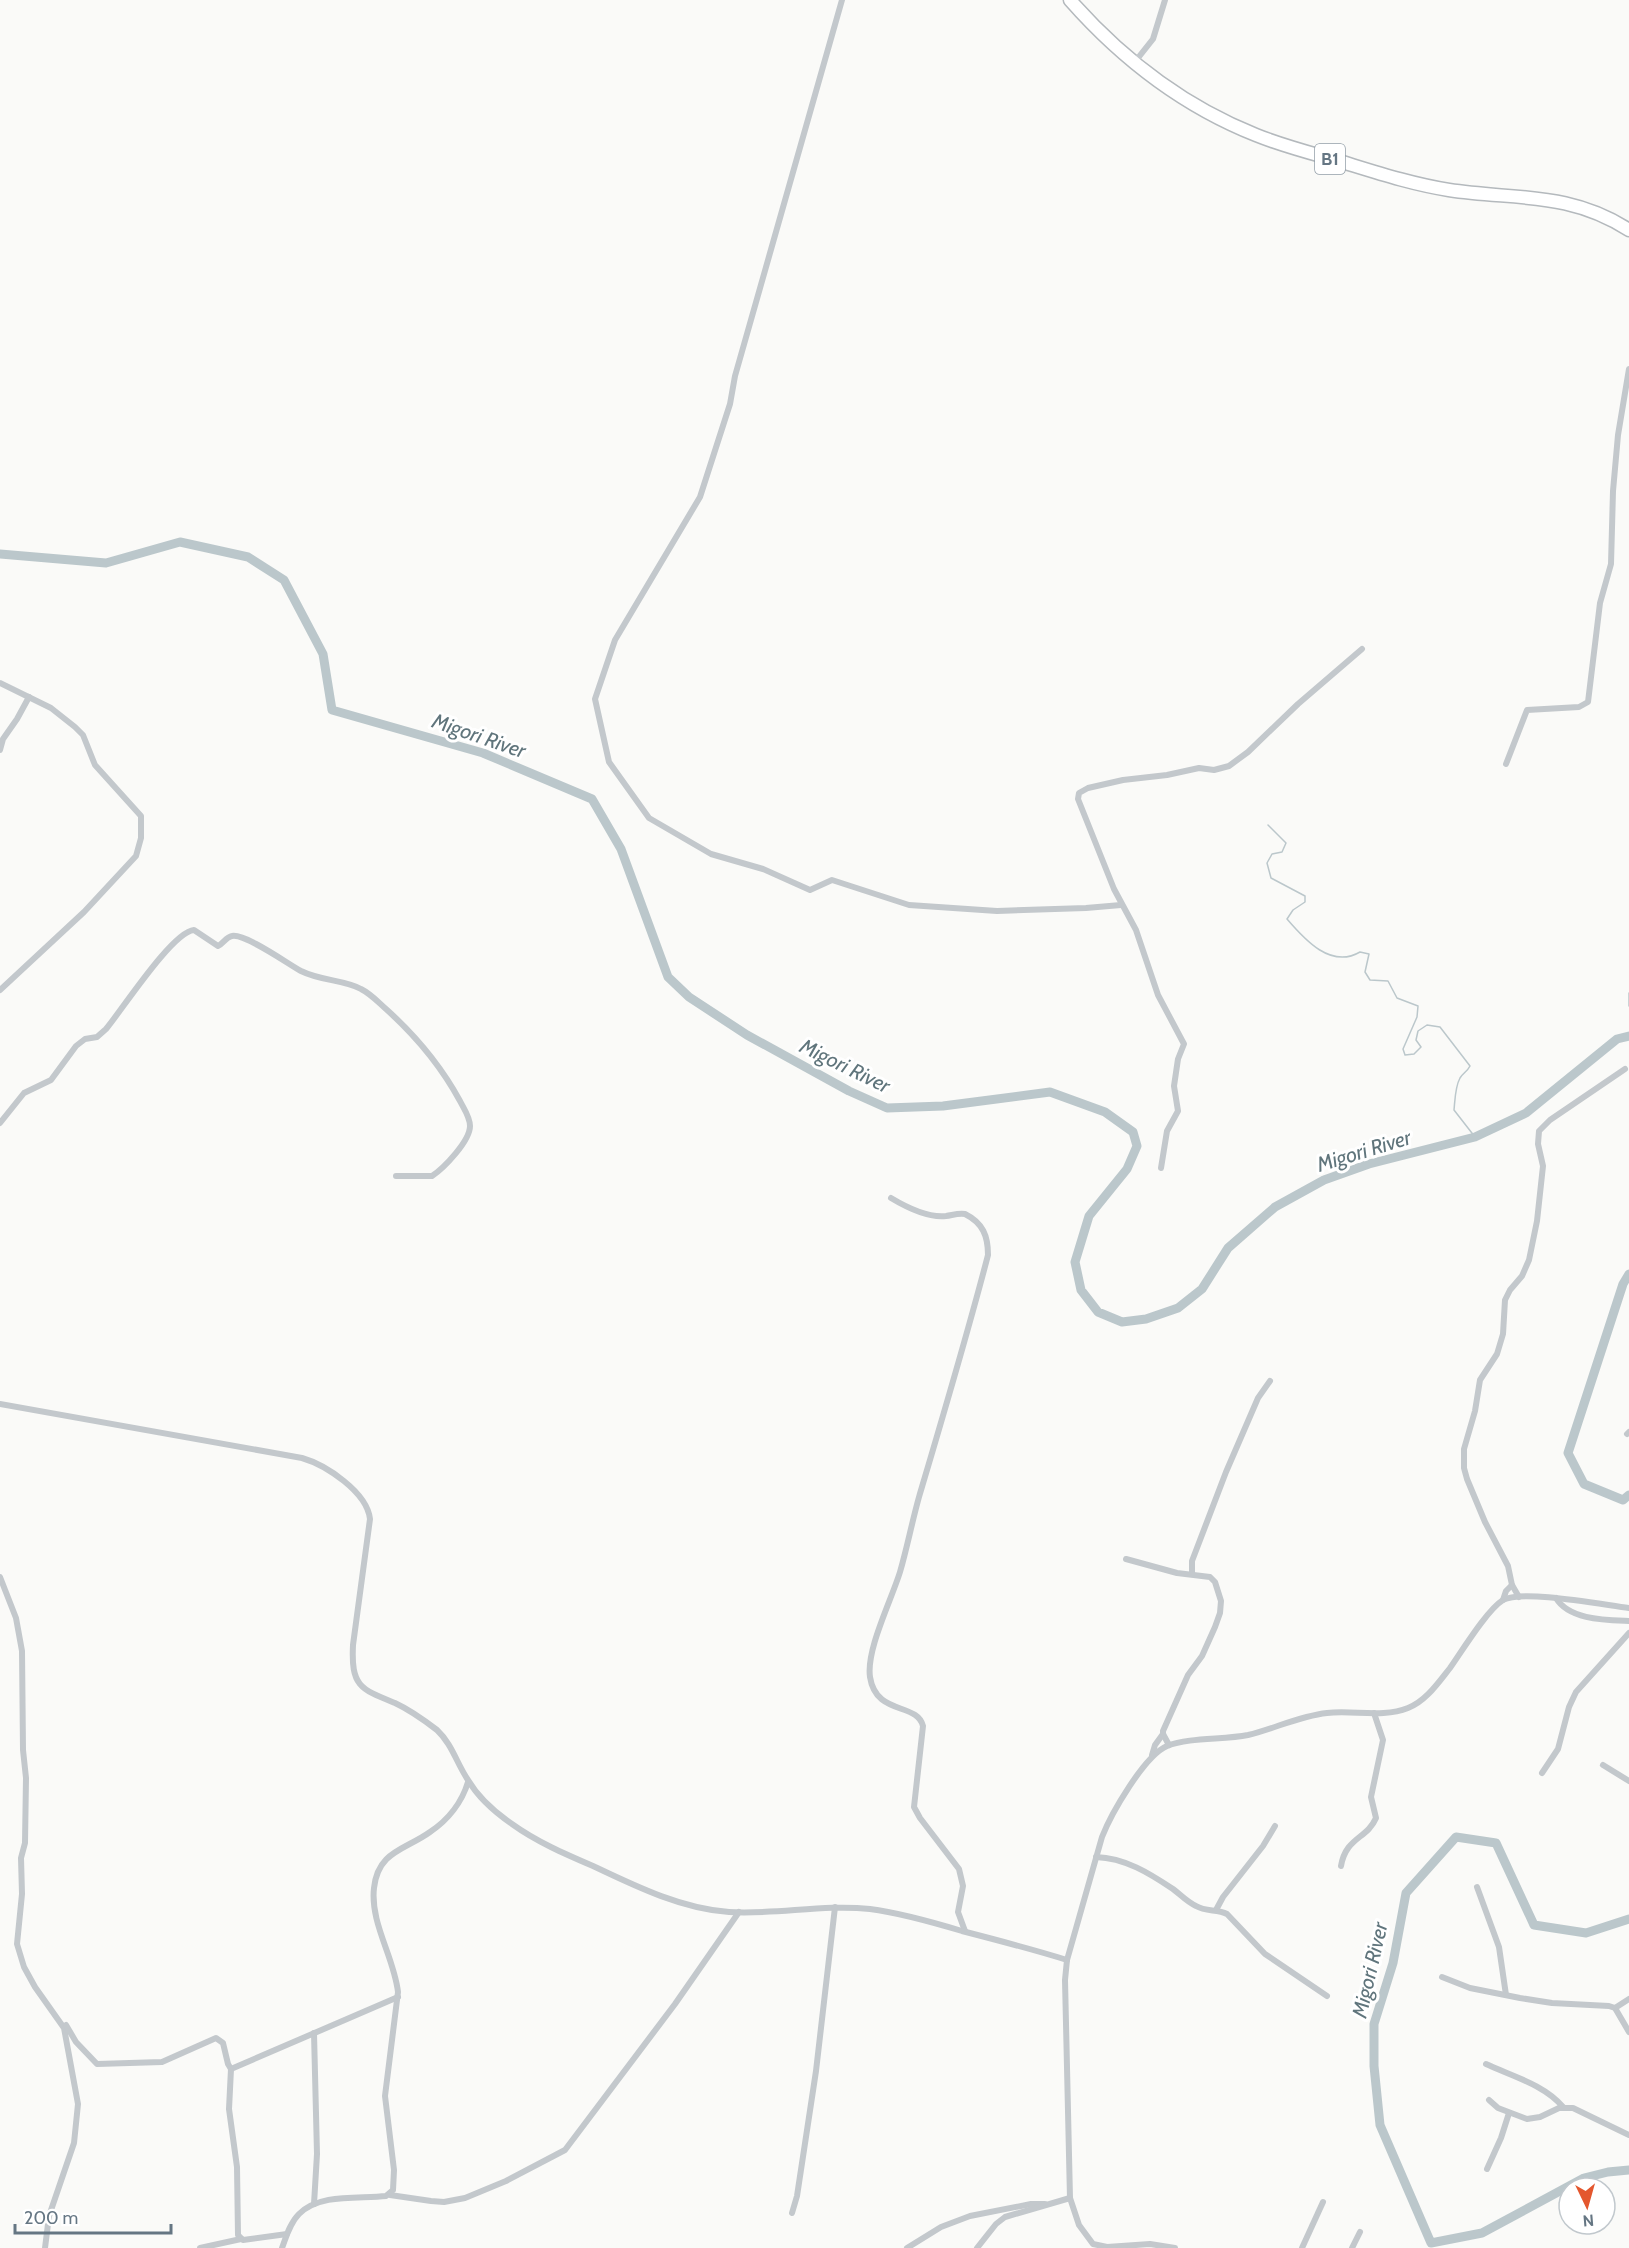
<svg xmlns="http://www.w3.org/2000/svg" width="1629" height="2248" font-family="Cabin,sans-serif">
	<rect width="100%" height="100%" fill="#fafaf8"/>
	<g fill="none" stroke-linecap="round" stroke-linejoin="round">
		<g stroke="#bbc7cb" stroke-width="1.5">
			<path d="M1268 825 1286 843 1282 852 1272 854 1267 863 1271 878 1305 896V902L1293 910 1287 919C1305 940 1331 969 1360 952L1369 954 1365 972 1370 980 1388 981 1397 998 1418 1006 1417 1017 1403 1049 1405 1055 1414 1054 1421 1047 1416 1040 1418 1031 1427 1025 1440 1027 1470 1066C1467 1072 1463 1073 1460 1078 1455 1087 1455 1100 1454 1110L1475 1137"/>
			<path d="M1629 993V1006"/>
		</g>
		<g stroke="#bbc7cb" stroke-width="9">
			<path d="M0 554 106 563 180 542 248 557 284 580 323 654 332 710 483 753 592 799 621 849 668 977 689 997 747 1035 849 1091 887 1108 943 1106 1050 1092 1105 1112 1133 1132 1137 1146 1127 1169 1089 1216 1075 1262 1081 1290 1098 1312 1122 1322 1146 1319 1178 1308 1202 1289 1228 1248 1275 1207 1324 1180 1369 1164 1475 1137 1526 1113 1617 1039 1629 1036"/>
			<path d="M1629 1274 1623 1284 1568 1453 1584 1484 1623 1500 1629 1495"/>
			<path d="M1629 1919 1586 1933 1534 1925 1496 1843 1456 1837 1406 1893 1393 1963 1374 2024V2066L1380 2125 1431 2243 1482 2233 1584 2178 1608 2172 1629 2170"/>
		</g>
		<g stroke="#b4b9bd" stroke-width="15">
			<path id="highway" d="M1070 0C1122 59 1183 106 1256 135 1283 146 1311 153 1339 161 1375 172 1411 184 1449 190 1514 200 1569 191 1629 230"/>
		</g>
		<g stroke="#c3c8cc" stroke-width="6">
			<path d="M842 0 735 376 730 404 700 497 615 640 595 699 609 762 649 818 711 854 763 869 810 890 832 880 909 905 997 911 1086 908 1121 905"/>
			<path d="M1134 63 1153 39 1165 0"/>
			<path d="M0 683 51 708 75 727 83 735 95 765 141 816V838L136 856 84 912 0 990"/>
			<path d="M0 750 3 739 17 719 29 697"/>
			<path d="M1506 764 1527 710 1579 707 1588 702 1600 603 1611 564 1613 491 1618 435 1629 369"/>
			<path d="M0 1123 24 1093 51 1080 76 1046 85 1039 97 1037 106 1029C122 1010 172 932 194 930L218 946C223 944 226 937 232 936 245 933 288 964 301 971 321 981 345 980 361 989 371 994 378 1002 386 1009 416 1036 441 1066 460 1101 464 1109 470 1117 470 1126 470 1141 444 1168 432 1176H396"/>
			<path d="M1161 1168 1167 1131 1178 1111 1174 1086 1178 1059 1184 1044 1158 995 1136 930 1114 889 1078 799 1079 793 1088 788 1123 780 1167 775 1199 768 1214 770 1229 766 1248 752 1298 704 1362 649"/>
			<path d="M891 1198C906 1207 928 1218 946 1216 953 1215 958 1213 965 1214 983 1223 988 1236 988 1255 967 1336 943 1416 919 1497 912 1522 907 1548 900 1572 891 1601 866 1650 870 1677 876 1716 917 1702 923 1726L914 1807 920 1818 959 1869 963 1886 958 1912 965 1931"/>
			<path d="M0 1404 302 1458C326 1465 367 1492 370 1519L353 1645C351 1686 360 1689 395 1703 410 1710 424 1720 437 1730 452 1744 457 1764 468 1780 478 1797 496 1813 512 1824 537 1842 565 1854 593 1866 635 1886 682 1909 729 1912 776 1915 823 1904 870 1909 901 1913 932 1922 962 1931 997 1940 1032 1949 1067 1960"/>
			<path d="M1627 1434 1629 1432"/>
			<path d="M1126 1559 1177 1573 1210 1577 1215 1582 1221 1601 1220 1613 1215 1627 1202 1656 1188 1675 1163 1731V1734L1169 1745"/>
			<path d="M1192 1574V1561L1226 1472 1258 1398 1270 1381"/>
			<path d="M0 1577 16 1618 22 1651 23 1750 26 1778 25 1843 21 1858 22 1894 17 1944 24 1967 35 1987 64 2028 78 2104 74 2143 49 2216 45 2248"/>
			<path d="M1519 1597 1512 1585 1508 1566 1485 1522 1467 1479 1464 1468V1449L1475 1411 1480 1380 1497 1354 1503 1334 1505 1300 1510 1290 1522 1276 1529 1260 1537 1221 1543 1166 1538 1144 1539 1131 1550 1120 1625 1069"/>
			<path d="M1556 1598C1569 1620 1606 1620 1629 1621"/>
			<path d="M1503 1600 1506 1591 1512 1585"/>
			<path d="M1152 1755 1155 1745 1163 1734"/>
			<path d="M1603 1765 1629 1781"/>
			<path d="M1542 1773 1558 1749 1569 1707 1576 1692 1629 1633"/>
			<path d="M1096 1857C1125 1858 1149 1873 1173 1889 1181 1895 1187 1902 1196 1906 1206 1912 1217 1909 1227 1914L1265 1954 1327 1996"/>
			<path d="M1341 1866C1346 1837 1367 1839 1376 1818L1371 1797 1383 1740 1374 1713"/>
			<path d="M1477 1887 1499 1947 1506 1995"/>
			<path d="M1216 1910 1223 1897 1263 1846 1275 1826"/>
			<path d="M1442 1977 1470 1988 1520 1998 1552 2003 1609 2006 1615 2008 1629 2032"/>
			<path d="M1615 2008 1629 1999"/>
			<path d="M66 2025 76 2042 97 2064 162 2062 216 2038 223 2043 228 2064 231 2069 398 1997"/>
			<path d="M1486 2064C1512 2076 1545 2085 1563 2107"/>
			<path d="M231 2069 229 2109 237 2167 238 2235 243 2240 287 2234"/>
			<path d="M1489 2100 1498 2108 1527 2119 1540 2117 1559 2108H1573L1629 2135"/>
			<path d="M1487 2169 1501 2138 1509 2113"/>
			<path d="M390 2195 431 2201 444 2202 465 2198 506 2181 565 2150 675 2004 739 1912"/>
			<path d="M314 2204 317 2154 314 2033"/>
			<path d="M792 2213 797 2196 816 2071 835 1907"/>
			<path d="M200 2248 241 2239"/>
			<path d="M282 2248C286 2237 290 2223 299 2214 320 2193 359 2199 386 2196L393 2190 394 2170 385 2096 398 1992C394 1957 370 1923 374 1888 378 1851 405 1850 430 1832 448 1820 462 1802 468 1782"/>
			<path d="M907 2248 941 2227 970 2216 1031 2204H1045"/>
			<path d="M977 2248 996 2224 1005 2217 1070 2198"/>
			<path d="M1175 2248 1150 2244 1107 2247 1093 2244 1079 2225 1070 2198 1065 1980 1067 1960 1102 1837C1111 1814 1144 1756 1167 1746 1190 1737 1223 1740 1248 1735 1274 1729 1299 1716 1327 1713 1353 1710 1383 1718 1408 1708 1426 1701 1438 1683 1450 1668 1462 1651 1487 1610 1503 1600 1522 1589 1604 1605 1629 1608"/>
			<path d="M1302 2248 1323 2202"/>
			<path d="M1352 2248 1360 2232"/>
		</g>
		<use href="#highway" stroke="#fff" stroke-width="12"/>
	</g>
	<g text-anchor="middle" stroke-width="6" stroke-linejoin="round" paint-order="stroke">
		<rect fill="#fff" stroke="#939fa8" stroke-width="1.5" x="1315" y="144" width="30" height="30" rx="4.5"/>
		<g font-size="18" font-weight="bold" fill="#657683">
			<text x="1330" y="165">B1</text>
		</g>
		<g font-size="21" font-style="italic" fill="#60757c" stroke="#fff">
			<text transform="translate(479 736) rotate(19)" y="7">Migori River</text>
			<text transform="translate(845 1066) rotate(26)" y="7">Migori River</text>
			<text transform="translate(1364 1151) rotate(-17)" y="7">Migori River</text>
			<text transform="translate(1370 1970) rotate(-77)" y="7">Migori River</text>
		</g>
	</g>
	<g transform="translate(1587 2206) rotate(175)"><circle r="28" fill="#ffffff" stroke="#c1c8cd" stroke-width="1.5"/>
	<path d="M0-4.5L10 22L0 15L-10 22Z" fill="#e4572e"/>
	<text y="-9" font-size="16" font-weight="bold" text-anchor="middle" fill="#657683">N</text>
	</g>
	<path d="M15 2224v9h156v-9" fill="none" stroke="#657683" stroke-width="3"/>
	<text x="24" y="2224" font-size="18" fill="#657683" stroke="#ffffff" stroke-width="4.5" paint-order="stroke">200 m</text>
</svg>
